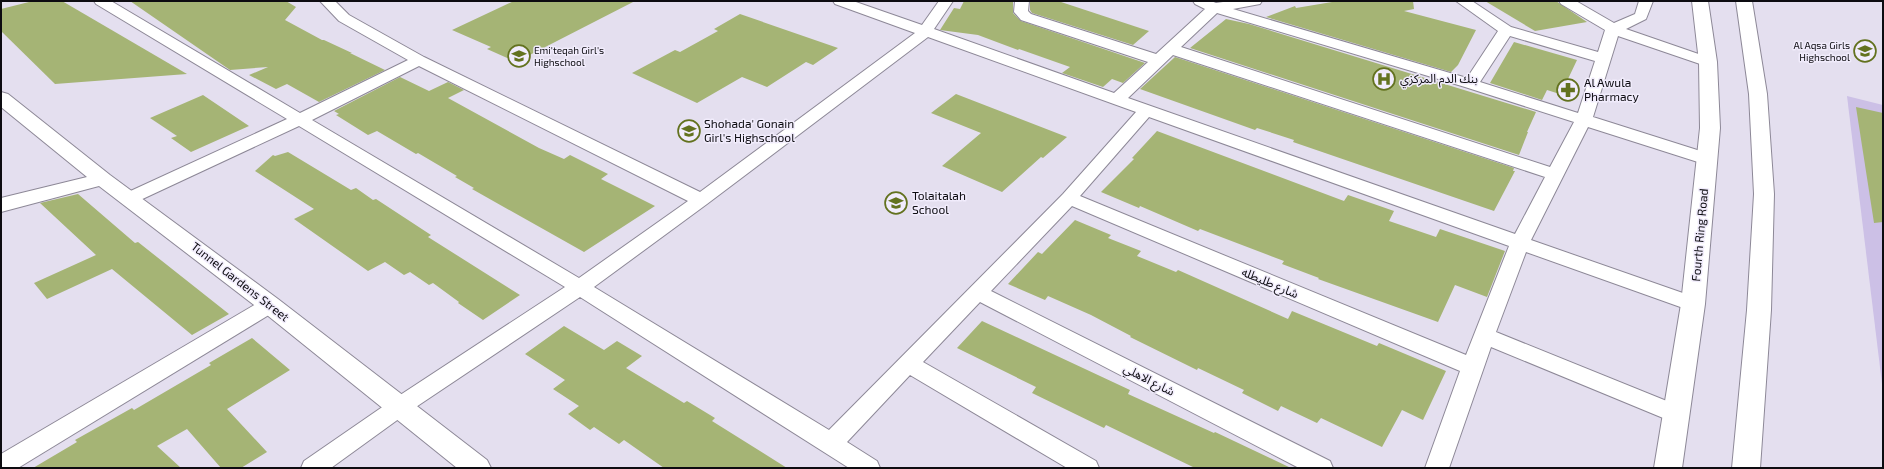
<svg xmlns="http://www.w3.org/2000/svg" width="1884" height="469" font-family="'Exo 2','Noto Sans Arabic',sans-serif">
	<rect width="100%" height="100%" fill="#e4dfef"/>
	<path fill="#ccc0e6" d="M1847 96 1883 105V392Z"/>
	<g fill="#a5b475">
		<path d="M33 1H62L187 74 55 84 1 31V9Z"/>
		<path d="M130 1H286L296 7 285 20 322 40H324L352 53H350L385 70 319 102 287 84 276 89 249 75 268 67 230 70Z"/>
		<path d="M514 1H635L516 62 487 49 491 47 452 30Z"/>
		<path d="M964 1H1013V13L1021 21 1145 63 1123 83 1112 79 1103 87 1062 73 1070 67 1019 49 1018 50 978 35 940 30 954 8 960 9Z"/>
		<path d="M1030 1H1058L1149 31 1133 45 1032 13 1030 10Z"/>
		<path d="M1338 1H1413L1414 9 1404 11 1476 30 1458 65 1451 72 1266 17 1295 6 1296 8Z"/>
		<path d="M1485 1H1556L1587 22 1535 31Z"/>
		<path d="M740 14 838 48 813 65 806 62 767 87 742 77 697 103 632 73 675 50 680 52 718 31 714 29Z"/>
		<path d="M1226 19 1249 24 1536 112 1527 132H1528L1519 155 1190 48Z"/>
		<path d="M1514 42 1577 60 1568 79 1575 81 1566 96 1547 90 1542 100 1490 83Z"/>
		<path d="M1175 57 1514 168 1513 171H1515L1494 211 1293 142 1294 140 1257 128 1255 130 1140 89Z"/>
		<path d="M400 77 429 91 448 82 464 90 448 98 539 148 564 159 570 155 608 174 601 179 655 206 584 252 472 189 474 188 455 177 457 176 418 153 416 154 377 131 368 135 336 115 339 114 334 111Z"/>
		<path d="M956 94 1067 137 1043 158 1041 157 1002 192 942 166 981 133 931 113Z"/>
		<path d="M203 95 249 126 191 152 171 138 177 136 150 118Z"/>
		<path d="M1856 107 1883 113V222L1874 223Z"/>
		<path d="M1157 131 1344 201 1348 195 1394 211 1389 221 1436 237 1440 229 1505 251 1487 297 1455 285 1438 322 1318 279 1319 278 1282 264 1284 261 1200 229 1198 231 1140 206 1139 208 1101 192 1134 159 1132 158Z"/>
		<path d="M288 152 351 190 356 188 373 200 376 199 431 235 428 237 520 295 483 320 458 303 459 302 433 283 429 285 410 272 404 275 385 262 368 271 294 219 314 209 255 171 273 155 275 156Z"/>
		<path d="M78 194 135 243 138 242 229 314 192 335 112 269 47 299 34 283 96 255 40 203Z"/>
		<path d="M1075 220 1111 235 1108 238 1141 251 1137 256 1176 272 1178 270 1288 319 1292 311 1377 346 1379 343 1446 371 1423 420 1402 410 1382 447 1321 418 1317 423 1281 406 1278 411 1242 393 1244 390 1198 368 1197 370 1130 337 1131 336 1091 315 1048 296 1045 300 1008 284 1038 252 1042 254Z"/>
		<path d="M982 321 1130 390 1128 394 1214 433 1215 432 1291 468H1195L1106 425 1104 428 1032 393 1036 387 957 348Z"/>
		<path d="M564 326 604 350 617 341 642 356 626 368 684 403 687 401 715 418 712 421 787 468H664L624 440 619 444 594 427 590 430 568 414 579 406 553 389 565 380 525 354Z"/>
		<path d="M252 338 290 370 227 409 267 452 241 468H221L187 429 157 446 181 468H33L77 442 75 440 132 408 134 410 211 365 209 363Z"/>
	</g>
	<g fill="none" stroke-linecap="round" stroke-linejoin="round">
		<g stroke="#8d8897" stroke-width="2">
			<g id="street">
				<path d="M94 1H111L300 113 408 60 339 21 320 1H335L349 15 424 57 700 192 915 33 835 4 833 1H853L922 25 939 1H953L934 29 1114 93 1148 62 1021 20 1014 12 1015 1H1029L1028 11 1031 14 1156 54 1205 9 1195 4 1193 1H1211L1216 3 1230 1H1262L1260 4 1233 9 1467 78 1498 31 1456 1H1472L1511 27 1598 52 1605 30 1561 4 1559 1H1576L1614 23 1635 14 1639 1H1653L1646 19 1626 29 1713 59 1716 62 1713 65 1708 67 1703 65 1618 36 1593 117 1713 155 1716 159 1713 163 1707 164 1701 163 1588 127 1531 240 1700 299 1703 304 1700 309 1693 311 1686 309 1526 252 1496 332 1684 408 1687 414 1684 420 1676 423 1668 420 1491 347 1449 468H1425L1460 371 1072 206 991 291 1330 461 1333 468H1299L980 302 923 362 1096 461 1099 468H1067L910 375 847 442 877 461 880 468H849L580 297 407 413 331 468H301L304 461 391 401 565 287 299 126 136 202 130 204 124 202 121 198 124 194 287 119 96 4ZM1217 13 1465 87 1574 122 1550 167 1181 47ZM1510 36 1595 61 1578 113 1480 82ZM928 37 1136 112 1063 194 829 430 594 287 707 204ZM1173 55 1545 177 1515 234 1128 98ZM419 66 688 201 579 278 312 120ZM1149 117 1509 246 1466 355 1080 196Z"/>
				<path d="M270 298 277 300 280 305 277 310 18 468H1V454L263 300Z"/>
			</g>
		</g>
		<g stroke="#8d8897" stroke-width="2">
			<path id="secondary" d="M1 92 8 94 110 175 278 299 487 460 491 468H457L262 311 99 186 1 212V198L87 177 1 107Z"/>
		</g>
		<g stroke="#8d8897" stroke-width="2">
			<g id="primary">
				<path d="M1692 1H1708L1717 62 1720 128 1705 304 1682 468H1654L1681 304 1700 128 1699 62Z"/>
				<path d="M1736 1H1752L1767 94 1774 194 1771 310 1760 468H1732L1747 310 1754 194 1749 94Z"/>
			</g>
		</g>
		<use href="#street" fill="#fff" fill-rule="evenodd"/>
		<use href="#secondary" fill="#fff" fill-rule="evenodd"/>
		<use href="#primary" fill="#fff" fill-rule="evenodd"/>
	</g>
	<defs>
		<g id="school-ring" transform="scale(1.15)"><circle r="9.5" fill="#f1ecfc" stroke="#63721f" stroke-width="1.5"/><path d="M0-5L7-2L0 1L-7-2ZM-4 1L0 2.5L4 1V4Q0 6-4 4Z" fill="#63721f"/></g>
		<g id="hospital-ring" transform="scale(1.15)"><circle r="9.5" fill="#f1ecfc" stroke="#63721f" stroke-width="1.5"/><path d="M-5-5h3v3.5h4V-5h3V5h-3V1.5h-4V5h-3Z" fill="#63721f"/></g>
		<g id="pharmacy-ring" transform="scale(1.15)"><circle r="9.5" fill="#f1ecfc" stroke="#63721f" stroke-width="1.5"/><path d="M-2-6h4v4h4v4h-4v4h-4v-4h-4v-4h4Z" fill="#63721f"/></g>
	</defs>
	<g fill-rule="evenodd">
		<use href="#school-ring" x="1865" y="51"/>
		<use href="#school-ring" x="519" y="56"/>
		<use href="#hospital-ring" x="1384" y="79"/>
		<use href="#pharmacy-ring" x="1568" y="90"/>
		<use href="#school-ring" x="689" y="131"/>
		<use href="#school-ring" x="896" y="203"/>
	</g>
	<g text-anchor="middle" stroke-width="3" stroke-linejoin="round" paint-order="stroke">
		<g font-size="10" fill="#0d0c11" stroke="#f1ecfc" text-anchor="end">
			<text x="1850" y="49">Al Aqsa Girls<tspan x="1850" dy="12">Highschool</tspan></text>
			<text x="534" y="54" text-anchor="start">Emi'teqah Girl's<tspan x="534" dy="12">Highschool</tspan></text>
		</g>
		<g font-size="12" fill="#0d0c11" stroke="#f1ecfc" text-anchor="start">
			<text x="1400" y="83">بنك الدم المركزي</text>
			<text x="1584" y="87">Al Awula<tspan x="1584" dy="14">Pharmacy</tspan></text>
			<text x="704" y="128">Shohada' Gonain<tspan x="704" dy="14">Girl's Highschool</tspan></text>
			<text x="912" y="200">Tolaitalah<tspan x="912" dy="14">School</tspan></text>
		</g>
		<g font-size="12" fill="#0d0c11" stroke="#f1ecfc">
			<text transform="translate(1700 235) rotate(-85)" y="4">Fourth Ring Road</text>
			<text transform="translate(240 282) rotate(38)" y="4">Tunnel Gardens Street</text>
			<text transform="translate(1270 283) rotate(23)" y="4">شارع طليطله</text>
			<text transform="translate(1149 380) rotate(27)" y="4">شارع الاهلي</text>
		</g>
	</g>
	<rect width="1884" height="469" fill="none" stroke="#0d0c11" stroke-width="4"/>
</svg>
